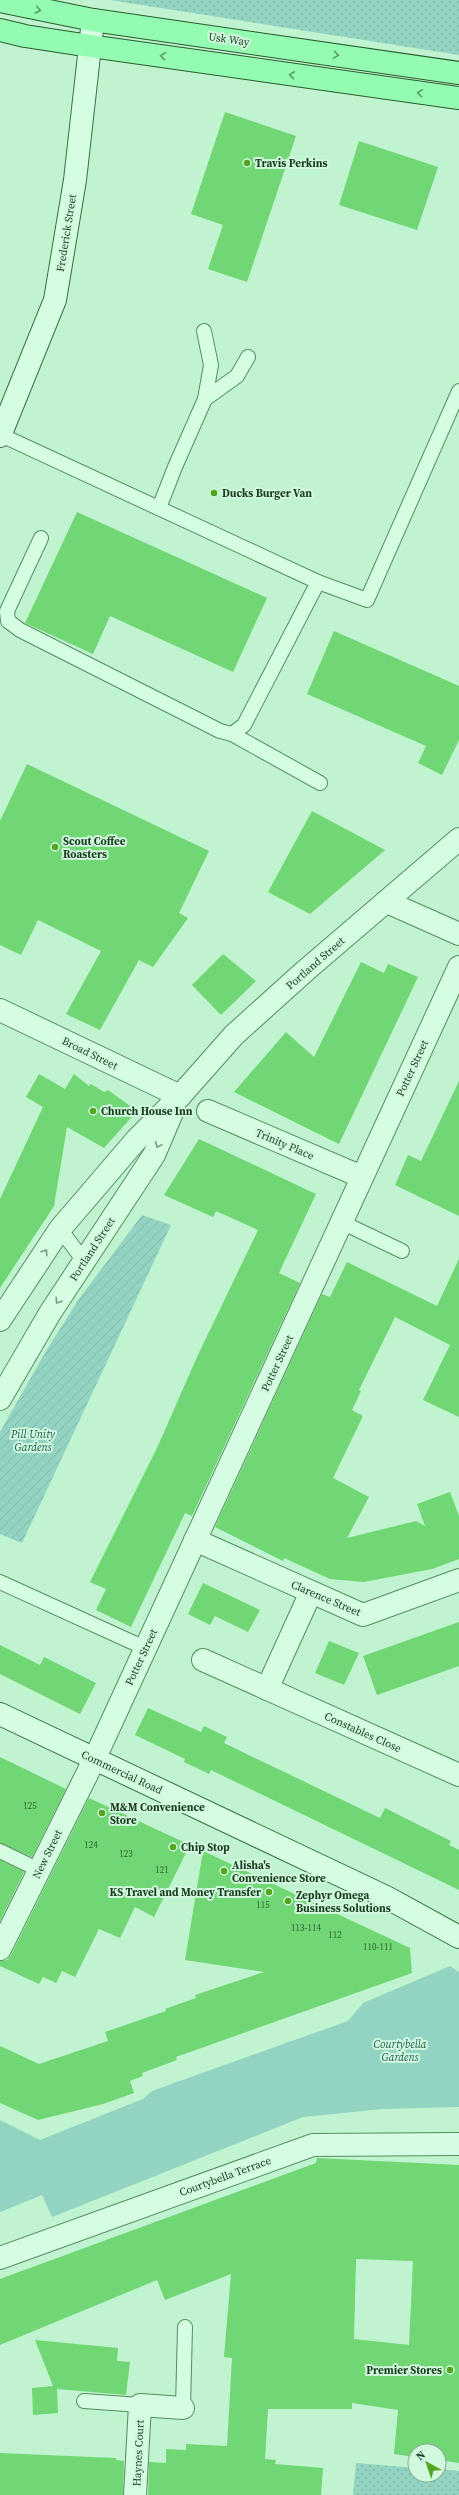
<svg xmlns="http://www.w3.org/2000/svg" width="459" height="2495" font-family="'Source Serif 4',serif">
	<defs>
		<pattern id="grass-dots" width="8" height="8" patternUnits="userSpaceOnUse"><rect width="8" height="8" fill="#92d3c1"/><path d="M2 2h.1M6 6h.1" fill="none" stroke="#7db6a5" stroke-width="1.8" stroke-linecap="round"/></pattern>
		<pattern id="garden-furrows" width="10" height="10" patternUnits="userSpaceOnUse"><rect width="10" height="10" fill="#92d3c1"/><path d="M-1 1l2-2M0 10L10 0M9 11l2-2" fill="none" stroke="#7db6a5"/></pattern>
	</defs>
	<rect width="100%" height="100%" fill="#c0f3d0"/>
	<g fill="url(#grass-dots)">
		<path d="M110 0H459V55Z"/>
		<path d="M356 2463 415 2468V2475H439V2469L459 2471V2495H353Z"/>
	</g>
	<path fill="#92d3c1" d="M450 1966 459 1972V2107L383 2109 303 2117 52 2217 42 2195 0 2212V2120L40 2140 143 2099 152 2091 348 2021 363 2003Z"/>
	<path fill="url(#garden-furrows)" d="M142 1215 171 1225 22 1543 0 1534V1432L46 1351 79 1299Z"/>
	<g fill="#71d674" fill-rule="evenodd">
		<path d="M225 112 296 136 247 282 208 269 223 225 191 214Z"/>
		<path d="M359 141 438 167 417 230 339 205Z"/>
		<path d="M77 512 267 598 233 672 110 616 93 654 25 623Z"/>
		<path d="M334 631 459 686V740L442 775 418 763 426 746 307 694Z"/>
		<path d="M27 764 209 851 179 913 188 918 153 967 139 960 100 1030 66 1014 101 951 38 920 21 955 0 945V821Z"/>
		<path d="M312 811 385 850 310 914 268 892Z"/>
		<path d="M223 954 256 981 221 1015 192 985Z"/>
		<path d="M361 962 384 973 388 964 418 977 339 1144 234 1092 286 1032 314 1057Z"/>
		<path d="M39 1074 65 1089 74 1074 89 1086 91 1084 104 1092 108 1090 137 1111 104 1148 67 1127 54 1206 0 1288V1199L43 1107 26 1097Z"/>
		<path d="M459 1081V1216L395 1185 408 1155 421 1161Z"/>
		<path d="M199 1139 316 1194 279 1273 300 1283 192 1516 185 1513 131 1627 96 1610 106 1589 90 1582 157 1448 197 1357 258 1230 216 1211 213 1217 164 1195Z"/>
		<path d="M459 1259V1417L423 1400 450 1345 395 1317 359 1390 361 1391 352 1410 363 1416 333 1478 369 1497 347 1538 416 1521 425 1526 417 1504 450 1492 459 1516V1559L432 1569 364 1582 330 1579 284 1558 283 1561 215 1527 322 1294 330 1297 347 1262 437 1306Z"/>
		<path d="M203 1583 260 1610 248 1632 215 1616 210 1625 188 1614Z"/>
		<path d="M459 1622V1666L377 1695 363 1656Z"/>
		<path d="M329 1641 359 1653 344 1685 315 1673Z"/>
		<path d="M0 1645 40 1665 44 1657 96 1683 80 1714 0 1674Z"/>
		<path d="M148 1708 201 1732 204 1726 227 1737 224 1743 380 1818 385 1808 451 1841 449 1845 459 1850V1890L211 1770 209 1774 184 1762 185 1759 135 1735Z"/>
		<path d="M0 1757 66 1789 32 1857 0 1843Z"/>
		<path d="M89 1798 190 1845 154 1917 135 1907 120 1938 99 1929 75 1977 62 1971 56 1983 43 1977 39 1984 0 1966V1961L7 1960 11 1955Z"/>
		<path d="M203 1851 410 1948 412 1973 176 2057 177 2060 142 2073 143 2076 130 2081 134 2093 103 2104 38 2120 0 2103V2046L39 2064 108 2041 105 2032 166 2011 165 2009 196 1998 195 1995 264 1972 185 1960Z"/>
		<path d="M0 1860 24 1872 0 1921Z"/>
		<path d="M317 2158 459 2165V2463L439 2460V2451H415V2457L394 2454 398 2410 352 2403V2409H268L265 2459 276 2460 275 2464 323 2468 321 2495H148L149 2462 166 2463V2449L186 2450V2444L227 2446 232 2358 224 2357 231 2274 165 2300 157 2280 0 2345V2279L316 2163ZM356 2259 413 2261 409 2345 354 2339Z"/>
		<path d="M35 2340 118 2348 117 2361 130 2362 126 2395 57 2389 58 2413 33 2415 32 2388 53 2386Z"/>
		<path d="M0 2453 116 2458V2460L124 2461 123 2495H0Z"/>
	</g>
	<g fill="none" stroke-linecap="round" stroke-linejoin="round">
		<g stroke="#558e5e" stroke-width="16">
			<g id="lane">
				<path d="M204 331 211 365 205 399"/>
				<path d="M1 435 318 582 367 600 459 391"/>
				<path d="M159 508 175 467 205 399 237 376 248 357"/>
				<path d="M41 538 7 611 8 621 20 630 220 731 232 734 244 725 318 582"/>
				<path d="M232 734 320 783"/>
				<path d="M341 1222 402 1251"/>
				<path d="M60 1229 84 1261"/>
				<path d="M0 1582 145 1648"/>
				<path d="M0 1851 39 1870"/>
				<path d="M84 2401 140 2405"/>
				<path d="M183 2408 185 2327"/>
			</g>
		</g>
		<g stroke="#558e5e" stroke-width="24">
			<g id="street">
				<path d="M387 902 459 934"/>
				<path d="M0 1010 180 1096"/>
				<path d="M208 1111 362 1177"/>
				<path d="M0 1320 60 1229 137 1139 180 1096 234 1035 305 971 459 839"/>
				<path d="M0 1399 50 1313 154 1155 174 1108"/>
				<path d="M195 1540 363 1615 459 1580"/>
				<path d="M203 1660 459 1775"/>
				<path d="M267 1689 311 1592"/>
				<path d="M0 1949 95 1758 459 967"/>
				<path d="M0 2258 313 2145 459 2144"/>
				<path d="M135 2495 140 2405 183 2408"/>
			</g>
		</g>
		<g stroke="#39703f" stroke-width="24">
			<g id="secondary">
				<path d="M0 436 55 300 75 180 93 20"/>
				<path d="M0 1714 386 1897 459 1937"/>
			</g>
		</g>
		<g stroke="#2a5c2e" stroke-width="24">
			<g id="primary">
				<path d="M0 1 93 20 459 73"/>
				<path d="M0 30 25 36 90 46 459 98"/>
			</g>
		</g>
		<use href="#lane" stroke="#d4fde1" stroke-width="14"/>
		<use href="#street" stroke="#d4fde1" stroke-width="22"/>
		<use href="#secondary" stroke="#d4fde1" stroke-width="22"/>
		<use href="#primary" stroke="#93fbb2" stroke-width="22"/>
	</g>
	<defs><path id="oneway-chevron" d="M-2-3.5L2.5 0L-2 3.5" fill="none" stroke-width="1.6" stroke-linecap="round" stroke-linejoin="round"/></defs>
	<g stroke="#589c68">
		<use href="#oneway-chevron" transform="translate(38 10) rotate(12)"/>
		<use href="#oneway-chevron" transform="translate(336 55) rotate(9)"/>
		<use href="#oneway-chevron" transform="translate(163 56) rotate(-172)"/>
		<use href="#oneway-chevron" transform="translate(292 75) rotate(-172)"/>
		<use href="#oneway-chevron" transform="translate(420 93) rotate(-172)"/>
	</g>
	<g stroke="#789c80">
		<use href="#oneway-chevron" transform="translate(158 1145) rotate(114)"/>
		<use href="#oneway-chevron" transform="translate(45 1252) rotate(-56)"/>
		<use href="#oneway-chevron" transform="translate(58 1301) rotate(123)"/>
	</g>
	<g fill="#53a51e" stroke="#d0f9de" stroke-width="1.5">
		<circle cx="247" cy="163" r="4"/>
		<circle cx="214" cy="493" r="4"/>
		<circle cx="55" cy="847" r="4"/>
		<circle cx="93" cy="1111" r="4"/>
		<circle cx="102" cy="1813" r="4"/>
		<circle cx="173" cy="1847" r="4"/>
		<circle cx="224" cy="1871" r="4"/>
		<circle cx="269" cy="1892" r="4"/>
		<circle cx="288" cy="1901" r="4"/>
		<circle cx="450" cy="2370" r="4"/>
	</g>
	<g text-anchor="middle" stroke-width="4" stroke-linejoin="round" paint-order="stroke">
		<g font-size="9" fill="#316234">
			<text x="30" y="1809">125</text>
			<text x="91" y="1848">124</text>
			<text x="126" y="1857">123</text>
			<text x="162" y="1873">121</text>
			<text x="263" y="1908">115</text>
			<text x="306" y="1931">113-114</text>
			<text x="335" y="1938">112</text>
			<text x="378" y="1950">110-111</text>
		</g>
		<g font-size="11" fill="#1c3c1f" stroke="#d0f9de">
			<text transform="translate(229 39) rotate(8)" y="4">Usk Way</text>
			<text transform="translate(66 233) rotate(-81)" y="4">Frederick Street</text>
			<text transform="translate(315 963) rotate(-41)" y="4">Portland Street</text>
			<text transform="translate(90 1053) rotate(26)" y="4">Broad Street</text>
			<text transform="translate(412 1068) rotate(-65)" y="4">Potter Street</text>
			<text transform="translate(285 1144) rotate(23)" y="4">Trinity Place</text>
			<text transform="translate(92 1249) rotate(-57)" y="4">Portland Street</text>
			<text transform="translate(277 1363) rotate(-65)" y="4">Potter Street</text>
			<text transform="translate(326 1598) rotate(23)" y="4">Clarence Street</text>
			<text transform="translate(141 1657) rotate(-65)" y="4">Potter Street</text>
			<text transform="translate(363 1732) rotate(24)" y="4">Constables Close</text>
			<text transform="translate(122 1772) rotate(25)" y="4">Commercial Road</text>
			<text transform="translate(47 1854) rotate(-64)" y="4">New Street</text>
			<text transform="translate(225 2176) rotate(-20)" y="4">Courtybella Terrace</text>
			<text transform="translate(138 2453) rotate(-87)" y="4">Haynes Court</text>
		</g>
		<g font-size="11" font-weight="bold" fill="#1c3c1f" stroke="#d0f9de" text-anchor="start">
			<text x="255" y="167">Travis Perkins</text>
			<text x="222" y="497">Ducks Burger Van</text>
			<text x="63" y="845">Scout Coffee<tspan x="63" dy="13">Roasters</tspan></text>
			<text x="101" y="1115">Church House Inn</text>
			<text x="110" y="1811">M&amp;M Convenience<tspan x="110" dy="13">Store</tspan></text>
			<text x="181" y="1851">Chip Stop</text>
			<text x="232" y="1869">Alisha's<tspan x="232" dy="13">Convenience Store</tspan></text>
			<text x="261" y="1896" text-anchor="end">KS Travel and Money Transfer</text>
			<text x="296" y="1899">Zephyr Omega<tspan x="296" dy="13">Business Solutions</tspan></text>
			<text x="442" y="2374" text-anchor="end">Premier Stores</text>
		</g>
		<g font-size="11" font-style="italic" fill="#205b53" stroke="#d0f9de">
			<text x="33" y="1438">Pill Unity<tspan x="33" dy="13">Gardens</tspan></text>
			<text x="400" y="2048">Courtybella<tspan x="400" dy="13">Gardens</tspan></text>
		</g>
	</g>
	<g transform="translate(427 2463) rotate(320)"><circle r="19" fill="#d0f9de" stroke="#88ad92"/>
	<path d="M0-3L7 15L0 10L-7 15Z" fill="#53a51e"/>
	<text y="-6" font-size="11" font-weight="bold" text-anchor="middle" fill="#1c3c1f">N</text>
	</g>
</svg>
